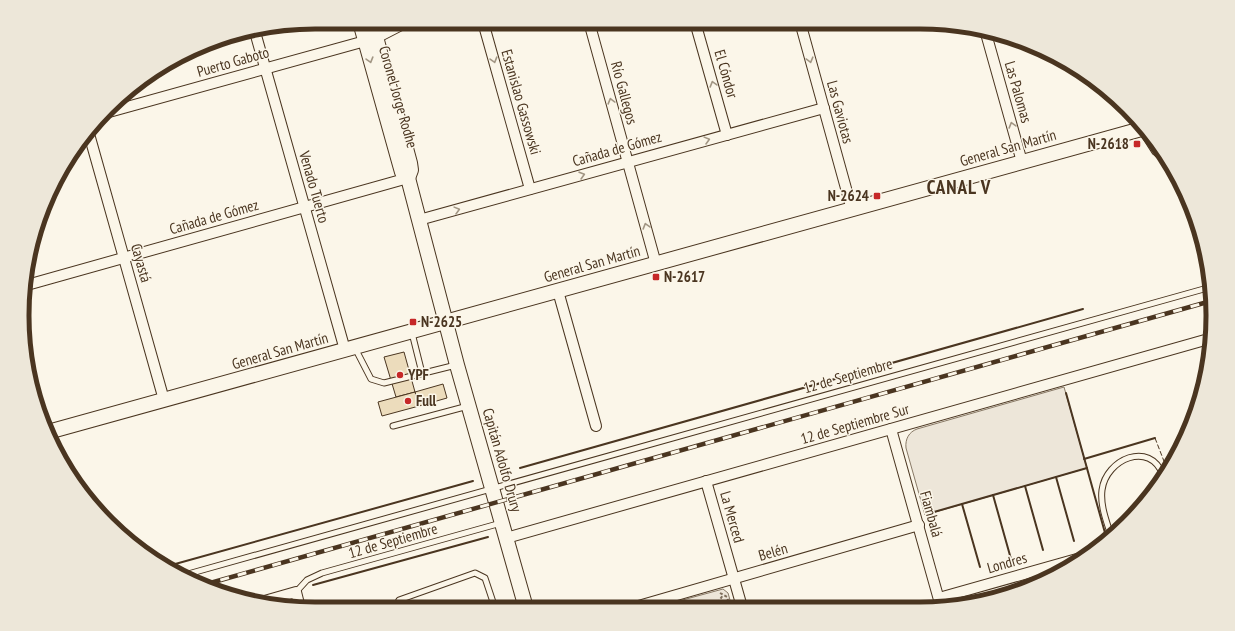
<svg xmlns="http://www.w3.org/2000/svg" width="1235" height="631" font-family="'PT Sans Narrow',sans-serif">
	<rect width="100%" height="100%" fill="#fbf6e9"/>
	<g fill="#ede6d9" stroke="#887966">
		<path d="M1064 387 1087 468 925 515 906 448C905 439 909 432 917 429Z"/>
		<path d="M723 589 728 593 732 607H657Z"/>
	</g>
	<g fill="#ecdcbc" stroke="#4a3520">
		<path d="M404 352 415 392 396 397 384 357Z"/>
		<path d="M443 384 447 398 419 406 415 392Z"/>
		<path d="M415 392 419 406 382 416 378 402Z"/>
	</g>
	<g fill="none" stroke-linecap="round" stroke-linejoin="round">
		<g stroke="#4a3520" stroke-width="7">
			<g id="service">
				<path d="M1141 130 1155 152 1172 167"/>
				<path d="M412 333 422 373"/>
				<path d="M355 348 371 379 384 383 456 365"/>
				<path d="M393 426 468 406"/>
				<path d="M1111 536C1107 522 1100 506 1102 490 1106 459 1150 440 1163 475"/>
				<path d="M181 576 1211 287"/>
				<path d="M296 592 307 580 322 573 501 523"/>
				<path d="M395 608 399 600 475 573 485 578 495 608"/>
			</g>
		</g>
		<g stroke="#4a3520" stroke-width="12">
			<g id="minor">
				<path d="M483 22 530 189"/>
				<path d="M589 22 656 264"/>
				<path d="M695 22 727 135"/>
				<path d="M800 22 852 210"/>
				<path d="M985 30 1022 162"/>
				<path d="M255 32 345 350"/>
				<path d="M109 112 376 38 407 22"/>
				<path d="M89 134 164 400"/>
				<path d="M419 220 824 108"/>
				<path d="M27 285 408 178"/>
				<path d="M558 291 596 426"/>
				<path d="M891 429 941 607"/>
				<path d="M706 481 742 607"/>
				<path d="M506 538 1212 338"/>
				<path d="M939 598 1084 557"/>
				<path d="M261 602 296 592 300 608"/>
				<path d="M635 607 919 525"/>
			</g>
		</g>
		<g stroke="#4a3520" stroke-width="16">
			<g id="secondary">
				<path d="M360 22 400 165 402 172 408 178 457 365 526 608"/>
				<path d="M372 22 410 163 411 170 408 178"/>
				<path d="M48 432 1145 128"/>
			</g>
		</g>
		<g stroke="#7f6f5c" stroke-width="2" stroke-dasharray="3 2" stroke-linecap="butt">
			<path d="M720 593 727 597 730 607"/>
			<path d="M715 607 723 595"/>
		</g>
		<use href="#service" stroke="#fbf6e9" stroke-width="5"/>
		<use href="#minor" stroke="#fbf6e9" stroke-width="10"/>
		<use href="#secondary" stroke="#fbf6e9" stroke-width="14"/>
		<g stroke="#4a3520" stroke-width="4.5">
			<path id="rail" d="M203 585 1211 301"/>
		</g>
		<use href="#rail" stroke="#fbf6e9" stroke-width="3" stroke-dasharray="9" stroke-linecap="butt"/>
		<path stroke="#4a3520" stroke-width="1" stroke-dasharray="5 2" stroke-linecap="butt" d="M1155 438 1167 469"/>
		<g stroke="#4a3520" stroke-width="2">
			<path d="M1066 393 1107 540"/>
			<path d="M1084 459 1155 438"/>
			<path d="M520 468 1083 309"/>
			<path d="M1056 477 1074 541"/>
			<path d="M1025 486 1043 550"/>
			<path d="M993 495 1011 559"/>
			<path d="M962 504 980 567"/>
			<path d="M934 512 1087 468"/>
			<path d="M168 566 473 481"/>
			<path d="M313 585 488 537"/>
		</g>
	</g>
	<defs><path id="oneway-chevron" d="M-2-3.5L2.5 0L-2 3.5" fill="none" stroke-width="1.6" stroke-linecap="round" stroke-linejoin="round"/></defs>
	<g stroke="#a29684">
		<use href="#oneway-chevron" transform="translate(370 60) rotate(74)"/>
		<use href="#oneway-chevron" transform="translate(494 60) rotate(74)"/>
		<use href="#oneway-chevron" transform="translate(810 60) rotate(75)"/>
		<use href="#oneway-chevron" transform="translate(713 84) rotate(-106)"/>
		<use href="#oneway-chevron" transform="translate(611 101) rotate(-105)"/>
		<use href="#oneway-chevron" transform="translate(1012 125) rotate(-106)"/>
		<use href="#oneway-chevron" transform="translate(707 140) rotate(-15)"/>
		<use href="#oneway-chevron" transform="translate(582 175) rotate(-16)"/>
		<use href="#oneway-chevron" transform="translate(457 210) rotate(-15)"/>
		<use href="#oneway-chevron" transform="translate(646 226) rotate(-106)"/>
	</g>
	<g fill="#c62828" stroke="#fbf6e9" stroke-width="1.5">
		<rect x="1133" y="140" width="8" height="8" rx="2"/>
		<rect x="873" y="192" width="8" height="8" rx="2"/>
		<rect x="652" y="273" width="8" height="8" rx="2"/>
		<rect x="409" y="318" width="8" height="8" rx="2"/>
		<circle cx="400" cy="375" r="4"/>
		<circle cx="408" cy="401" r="4"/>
	</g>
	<g text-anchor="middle" stroke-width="3" stroke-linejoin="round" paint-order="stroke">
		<g font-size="15" fill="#4a3520" stroke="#fbf6e9">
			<text transform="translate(233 62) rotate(-16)" y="5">Puerto Gaboto</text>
			<text transform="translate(726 74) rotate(74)" y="5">El Cóndor</text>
			<text transform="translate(1018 92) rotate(74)" y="5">Las Palomas</text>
			<text transform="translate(624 93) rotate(75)" y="5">Río Gallegos</text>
			<text transform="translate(398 97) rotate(74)" y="5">Coronel Jorge Rodhe</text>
			<text transform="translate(521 102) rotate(74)" y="5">Estanislao Gassowski</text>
			<text transform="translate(840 112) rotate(75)" y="5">Las Gaviotas</text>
			<text transform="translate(1008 148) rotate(-16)" y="5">General San Martín</text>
			<text transform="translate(617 149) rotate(-16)" y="5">Cañada de Gómez</text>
			<text transform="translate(314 187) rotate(74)" y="5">Venado Tuerto</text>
			<text transform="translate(214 217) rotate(-16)" y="5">Cañada de Gómez</text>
			<text transform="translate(141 263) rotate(74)" y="5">Cayastá</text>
			<text transform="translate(592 264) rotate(-16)" y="5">General San Martín</text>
			<text transform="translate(280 351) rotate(-16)" y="5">General San Martín</text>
			<text transform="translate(848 376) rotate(-16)" y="5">12 de Septiembre</text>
			<text transform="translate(855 424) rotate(-16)" y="5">12 de Septiembre Sur</text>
			<text transform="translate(502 460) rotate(74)" y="5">Capitán Adolfo Drury</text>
			<text transform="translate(931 514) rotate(74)" y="5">Fiambalá</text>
			<text transform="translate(732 517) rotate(74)" y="5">La Merced</text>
			<text transform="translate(393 541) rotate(-16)" y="5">12 de Septiembre</text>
			<text transform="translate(773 552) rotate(-16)" y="5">Belén</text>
			<text transform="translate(1007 563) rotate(-16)" y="5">Londres</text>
		</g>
		<g font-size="15" font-weight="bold" fill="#4a3520" stroke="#fbf6e9" text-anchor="start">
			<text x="1129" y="149" text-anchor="end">N-2618</text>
			<text x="869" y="201" text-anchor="end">N-2624</text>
			<text x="664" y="282">N-2617</text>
			<text x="421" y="327">N-2625</text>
			<text x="408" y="380">YPF</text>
			<text x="416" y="406">Full</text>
		</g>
		<g font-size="19" font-weight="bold" letter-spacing="1" fill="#4a3520" stroke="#fbf6e9">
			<text x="959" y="194">CANAL V</text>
		</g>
	</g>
	<path d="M0 0H1235V631H0ZM315 29H920A286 286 0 0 1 1206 315V316A286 286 0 0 1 920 602H315A286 286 0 0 1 29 316V315A286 286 0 0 1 315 29Z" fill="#ede7d9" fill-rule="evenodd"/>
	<path fill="none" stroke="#4a3520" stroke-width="5" d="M315 29H920A286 286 0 0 1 1206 315V316A286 286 0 0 1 920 602H315A286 286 0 0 1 29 316V315A286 286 0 0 1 315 29Z"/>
</svg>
